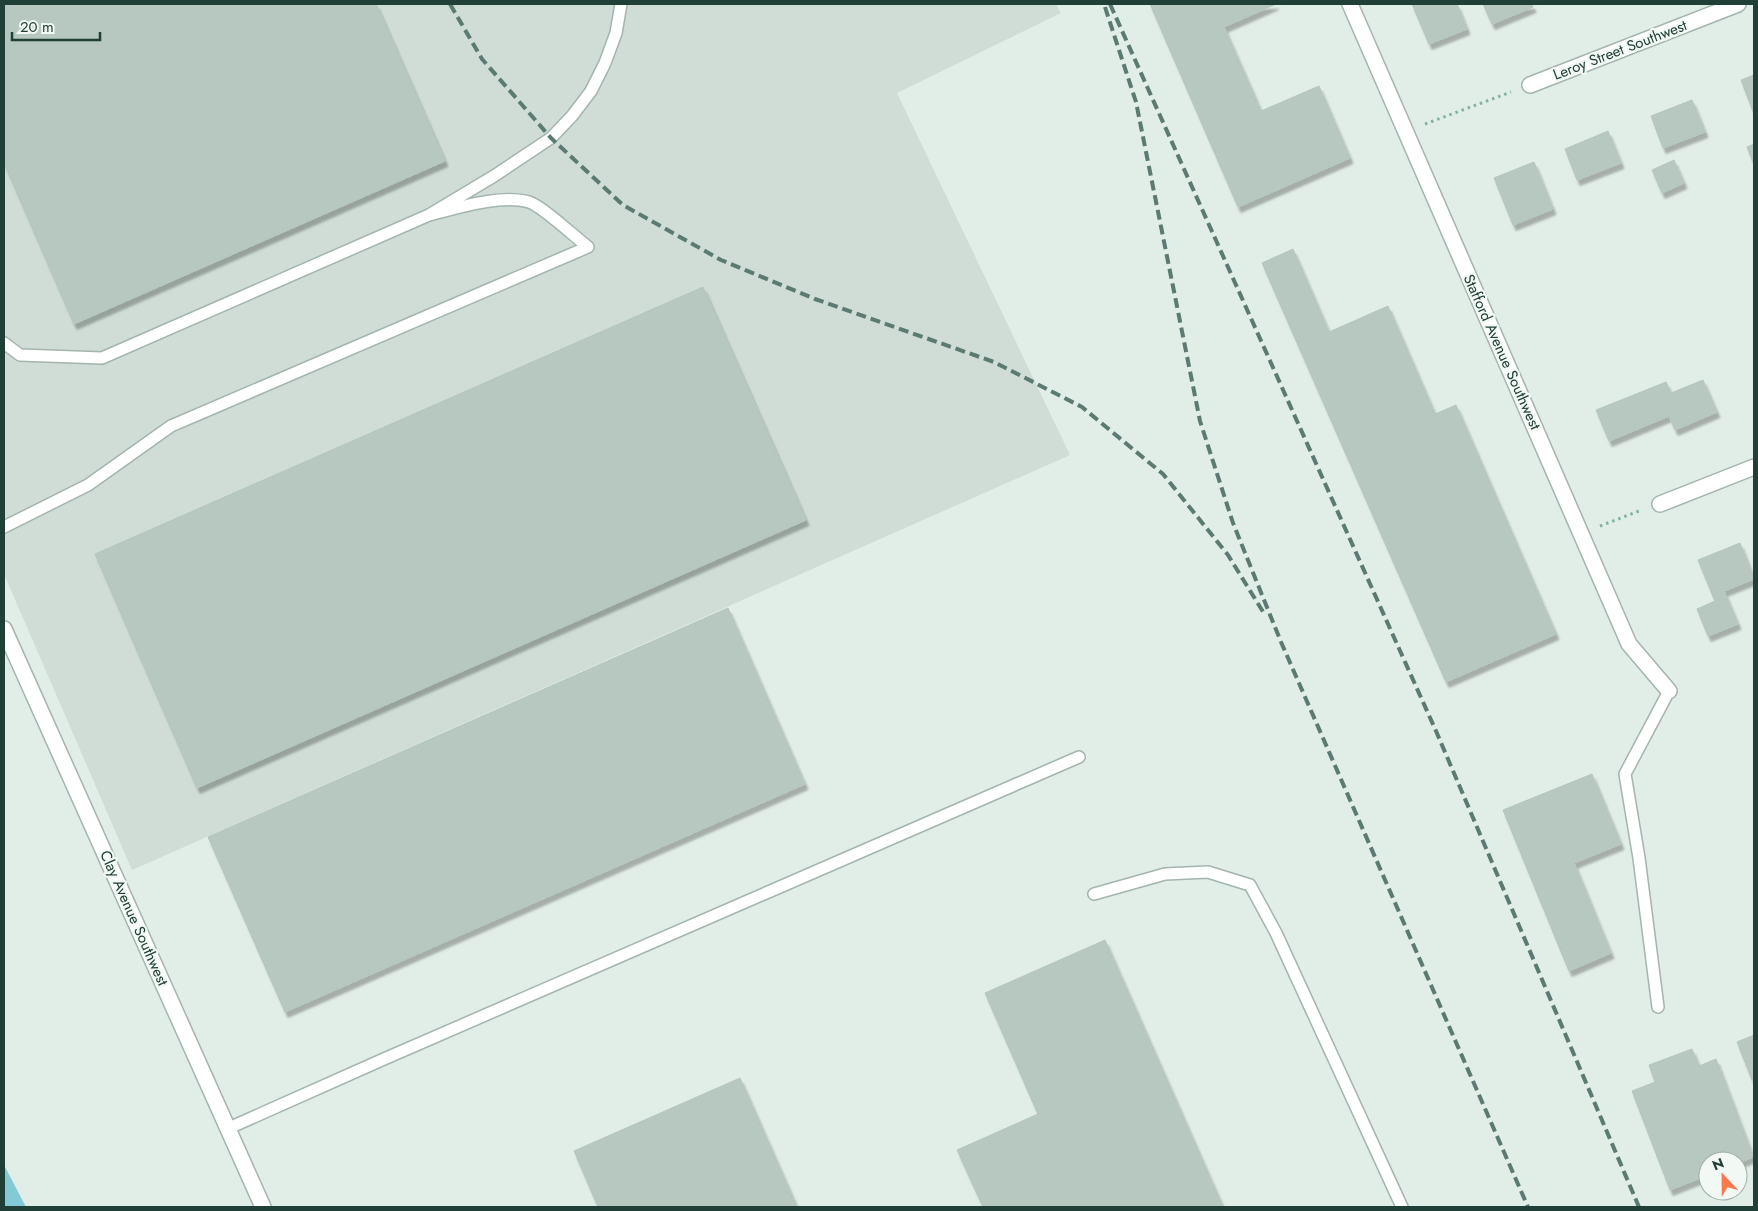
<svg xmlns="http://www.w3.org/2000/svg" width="1758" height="1211" font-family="Jost,sans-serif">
	<defs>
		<filter id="shadow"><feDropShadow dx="3" dy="5.5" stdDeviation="1" flood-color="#0004"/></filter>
	</defs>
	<rect width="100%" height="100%" fill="#e1ede7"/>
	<path fill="#cfddd6" d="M4 4H1056L1061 13 897 93 1070 455 132 870 4 574Z"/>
	<path fill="#84c9d6" d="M4 1165 26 1207H4Z"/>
	<g fill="#b6c8c0" stroke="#b3c7be" filter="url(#shadow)">
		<path d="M4 4H376L445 161 74 324 4 163Z"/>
		<path d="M1150 4H1276L1224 27 1261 111 1319 86 1350 158 1238 207Z"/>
		<path d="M1412 4H1457L1467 29 1429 44Z"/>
		<path d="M1483 4H1532L1533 7 1492 24Z"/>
		<path d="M1754 75V114L1741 80Z"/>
		<path d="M1692 100 1705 132 1663 148 1651 116Z"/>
		<path d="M1608 131 1621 163 1577 180 1565 149Z"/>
		<path d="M1754 144V165L1747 147Z"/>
		<path d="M1674 160 1684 183 1662 193 1652 170Z"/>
		<path d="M1534 162 1553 209 1513 225 1494 178Z"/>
		<path d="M1293 249 1329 332 1388 306 1435 414 1456 405 1556 634 1446 682 1262 263Z"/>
		<path d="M703 287 806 520 197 788 95 554Z"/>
		<path d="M1703 380 1717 412 1675 430 1669 416 1609 441 1596 410 1666 382 1671 393Z"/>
		<path d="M1740 543 1754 579 1724 591 1738 624 1708 636 1697 609 1715 601 1698 560Z"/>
		<path d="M728 608 805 784 285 1012 208 837Z"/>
		<path d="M1592 774 1621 844 1574 863 1611 953 1569 971 1503 810Z"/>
		<path d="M1105 940 1223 1207H983L957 1150 1038 1114 985 993Z"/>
		<path d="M1754 1035V1079L1752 1080 1737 1042Z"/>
		<path d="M1692 1049 1699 1066 1716 1059 1753 1157 1738 1163V1161H1708V1175L1670 1190 1632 1091 1655 1082 1649 1065Z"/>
		<path d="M740 1078 797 1207H598L574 1151Z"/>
	</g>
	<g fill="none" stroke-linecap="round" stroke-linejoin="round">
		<g stroke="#a3b5ae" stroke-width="14">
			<g id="service">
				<path d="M4 343 20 355 102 358 429 215 494 176 551 138 572 116 591 91 605 63 616 33 621 4"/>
				<path d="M4 527 88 485 171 426 588 247C575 237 542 206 529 202 500 194 457 208 429 215"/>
				<path d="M1094 894 1165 874 1208 872 1250 885 1276 933 1402 1207"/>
				<path d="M1658 1007 1639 858 1625 774 1669 691"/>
				<path d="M229 1128 384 1059 1079 757"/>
			</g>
		</g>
		<g stroke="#a3b5ae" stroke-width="18">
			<g id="minor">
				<path d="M1350 4 1629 644 1669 691"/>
				<path d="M1530 85 1738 4"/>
				<path d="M1660 504 1754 467"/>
			</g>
		</g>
		<g stroke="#a3b5ae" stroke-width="18">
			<path id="tertiary" d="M4 629 263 1207"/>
		</g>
		<g stroke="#7fb3a2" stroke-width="3" stroke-dasharray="2.5 4" stroke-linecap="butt">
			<path d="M1425 124 1511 92"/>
			<path d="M1600 526 1639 511"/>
		</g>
		<use href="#service" stroke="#fff" stroke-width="11"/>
		<use href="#minor" stroke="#fff" stroke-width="15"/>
		<use href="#tertiary" stroke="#fff" stroke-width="15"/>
		<g stroke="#5a7a72" stroke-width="4" stroke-dasharray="10 5" stroke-linecap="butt">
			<path d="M450 4 482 59 551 138 623 205 721 260 815 299 994 362 1082 407 1163 474 1228 555 1265 615"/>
			<path d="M1110 4 1436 731 1639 1207"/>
			<path d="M1105 7 1136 102 1200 421 1233 523 1281 642 1528 1207"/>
		</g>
	</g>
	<g text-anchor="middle" stroke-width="4.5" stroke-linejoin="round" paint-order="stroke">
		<g font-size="15" fill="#203f36" stroke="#f2f9f5">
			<text transform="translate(1620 50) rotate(-21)" y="5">Leroy Street Southwest</text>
			<text transform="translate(1502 352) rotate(66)" y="5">Stafford Avenue Southwest</text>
			<text transform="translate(134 918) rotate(66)" y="5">Clay Avenue Southwest</text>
		</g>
	</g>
	<rect width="1758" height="1211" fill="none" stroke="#203f36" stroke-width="10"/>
	<g transform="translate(1723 1176) rotate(338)"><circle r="24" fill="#f2f9f5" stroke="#9eafa9"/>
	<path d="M0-4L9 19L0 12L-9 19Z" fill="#fc794f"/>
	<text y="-8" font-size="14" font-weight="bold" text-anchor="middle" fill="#203f36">N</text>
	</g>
	<path d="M12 32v8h88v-8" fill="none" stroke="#203f36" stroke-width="2.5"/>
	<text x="20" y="32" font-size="15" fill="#203f36" stroke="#f2f9f5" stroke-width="4" paint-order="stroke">20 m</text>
</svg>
